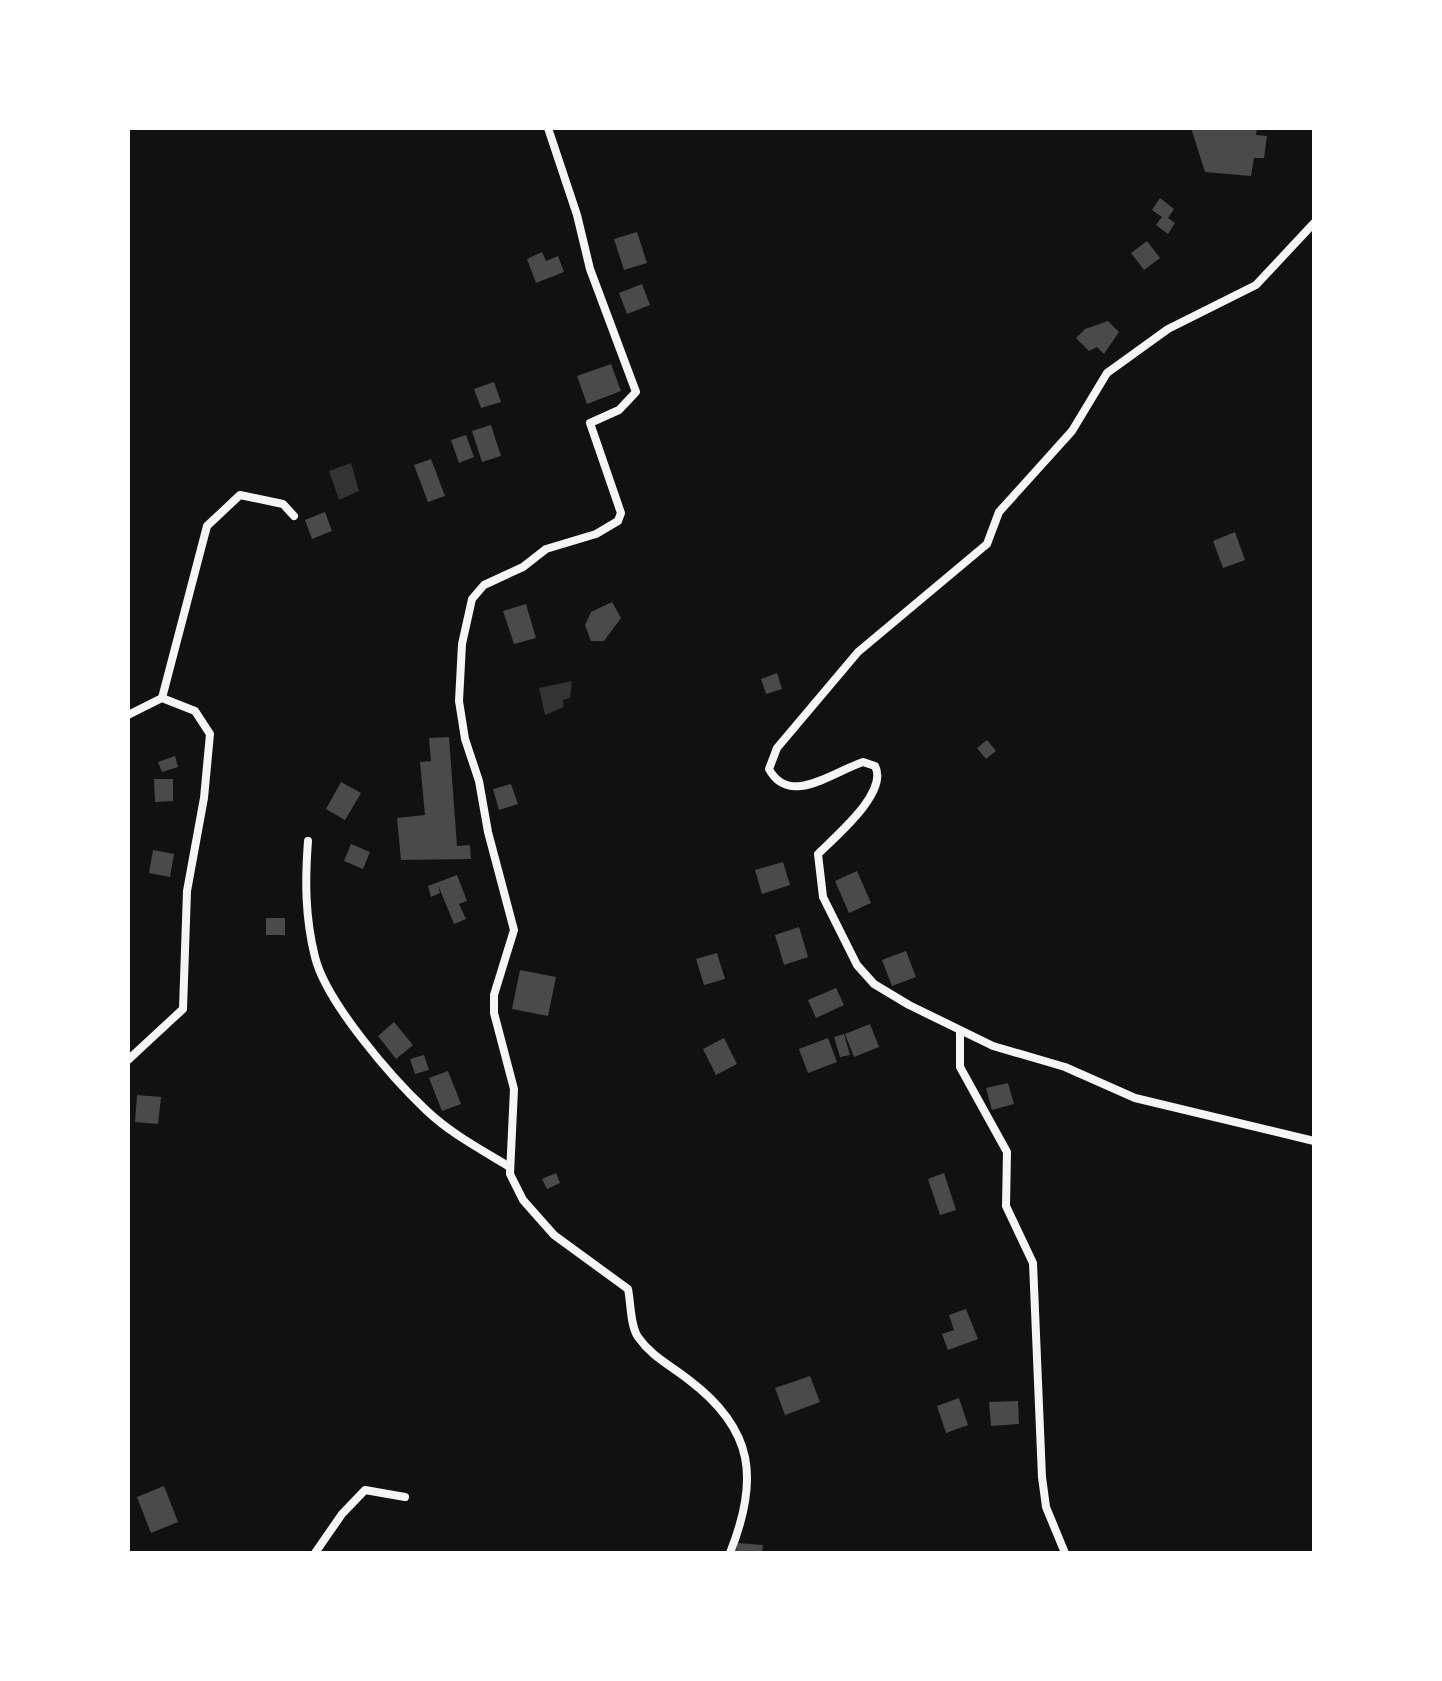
<svg xmlns="http://www.w3.org/2000/svg" width="1442" height="1681" font-family="'Source Sans 3',sans-serif">
	<rect width="100%" height="100%" fill="#111"/>
	<g fill="#333">
		<path d="M351 463 359 491 339 500 329 471Z"/>
		<path d="M572 681 570 698 563 700 564 707 545 715 539 688Z"/>
	</g>
	<g fill="#4a4a4a">
		<path d="M1191 128H1257L1256 135 1267 136 1264 158H1254L1251 176 1205 172Z"/>
		<path d="M1160 198 1174 209 1168 218 1175 223 1168 234 1156 225 1162 217 1152 210Z"/>
		<path d="M637 232 647 263 624 270 614 239Z"/>
		<path d="M1147 241 1160 258 1144 270 1131 253Z"/>
		<path d="M542 252 546 261 558 256 564 272 536 283 527 259Z"/>
		<path d="M642 284 650 305 627 314 619 293Z"/>
		<path d="M1108 321 1119 332 1104 354 1097 347 1089 351 1076 338 1085 329Z"/>
		<path d="M611 364 621 391 587 404 577 376Z"/>
		<path d="M494 382 501 402 481 408 474 389Z"/>
		<path d="M491 425 501 456 482 462 472 431Z"/>
		<path d="M466 435 474 457 459 463 451 440Z"/>
		<path d="M431 459 445 496 428 502 414 465Z"/>
		<path d="M325 512 332 531 312 539 305 520Z"/>
		<path d="M1235 532 1245 560 1223 568 1213 541Z"/>
		<path d="M612 602 621 618 604 641H591L585 625 591 612Z"/>
		<path d="M526 604 536 638 514 644 503 611Z"/>
		<path d="M777 673 782 689 766 694 761 679Z"/>
		<path d="M449 737 457 846 470 845 471 859 401 860 397 818 425 815 420 762 431 761 429 738Z"/>
		<path d="M987 740 996 751 986 759 977 748Z"/>
		<path d="M175 756 178 767 162 772 158 762Z"/>
		<path d="M154 779H173V801L155 802Z"/>
		<path d="M341 782 361 793 345 820 326 809Z"/>
		<path d="M511 784 518 804 499 810 493 789Z"/>
		<path d="M351 844 370 852 363 869 344 861Z"/>
		<path d="M153 850 174 854 170 877 149 873Z"/>
		<path d="M783 862 790 885 762 894 755 870Z"/>
		<path d="M857 871 871 903 849 913 835 881Z"/>
		<path d="M457 875 467 901 459 904 466 919 454 924 438 885 440 893 431 897 428 886Z"/>
		<rect x="266" y="918" width="19" height="17"/>
		<path d="M799 927 808 957 784 965 775 935Z"/>
		<path d="M906 951 916 977 892 986 882 960Z"/>
		<path d="M717 953 725 979 704 985 696 959Z"/>
		<path d="M520 970 556 977 548 1016 512 1009Z"/>
		<path d="M836 988 844 1005 816 1018 808 1000Z"/>
		<path d="M394 1022 413 1045 396 1059 378 1036Z"/>
		<path d="M870 1024 879 1047 854 1057 845 1034Z"/>
		<path d="M844 1034 850 1055 840 1057 834 1037Z"/>
		<path d="M724 1038 737 1064 716 1075 703 1049Z"/>
		<path d="M828 1038 837 1062 808 1073 799 1049Z"/>
		<path d="M424 1055 429 1070 415 1074 410 1059Z"/>
		<path d="M448 1071 461 1104 442 1111 429 1078Z"/>
		<path d="M1008 1083 1014 1104 992 1110 986 1088Z"/>
		<path d="M137 1095 161 1097 158 1124 135 1122Z"/>
		<path d="M556 1173 560 1183 547 1189 542 1179Z"/>
		<path d="M944 1173 956 1210 940 1215 928 1179Z"/>
		<path d="M966 1309 978 1339 948 1350 942 1334 954 1330 949 1315Z"/>
		<path d="M810 1376 820 1402 785 1415 775 1388Z"/>
		<path d="M959 1398 968 1425 946 1433 937 1406Z"/>
		<path d="M1018 1401 1019 1424 991 1426 989 1402Z"/>
		<path d="M164 1486 178 1522 151 1533 137 1497Z"/>
		<path d="M737 1543 763 1545 762 1553H736Z"/>
	</g>
	<g fill="none" stroke-linecap="round" stroke-linejoin="round">
		<g stroke="#f5f5f5" stroke-width="8">
			<path d="M548 128 577 215 590 269 636 392 619 410 590 423 621 513 618 521 596 534 546 549 523 567 484 585 472 599 462 644 459 701 465 739 479 781 488 832 514 930 494 995V1013L514 1089 510 1174 523 1200 554 1235 628 1289C631 1303 630 1325 638 1337 652 1357 670 1365 689 1380 755 1430 759 1480 730 1553"/>
			<path d="M1314 223 1256 285 1168 329 1107 373 1072 431 999 512 987 544 858 652 777 748 769 769C789 807 833 772 863 762L875 766C889 792 836 836 818 854L823 897 857 965 874 984 909 1005 993 1046 1065 1067 1135 1098 1314 1141"/>
			<path d="M128 715 162 698"/>
			<path d="M308 841C305 881 305 917 315 957 326 1002 392 1078 426 1110 450 1133 480 1149 508 1166"/>
			<path d="M960 1031V1067L1007 1152 1006 1206 1033 1263 1042 1477 1046 1507 1065 1553"/>
			<path d="M128 1060 183 1009 187 891 204 798 210 734 195 711 162 698 207 526 240 495 283 504 294 516"/>
			<path d="M315 1553 342 1514 365 1490 405 1497"/>
		</g>
	</g>
	<rect width="1442" height="1681" fill="none" stroke="#ffffff" stroke-width="260"/>
</svg>
